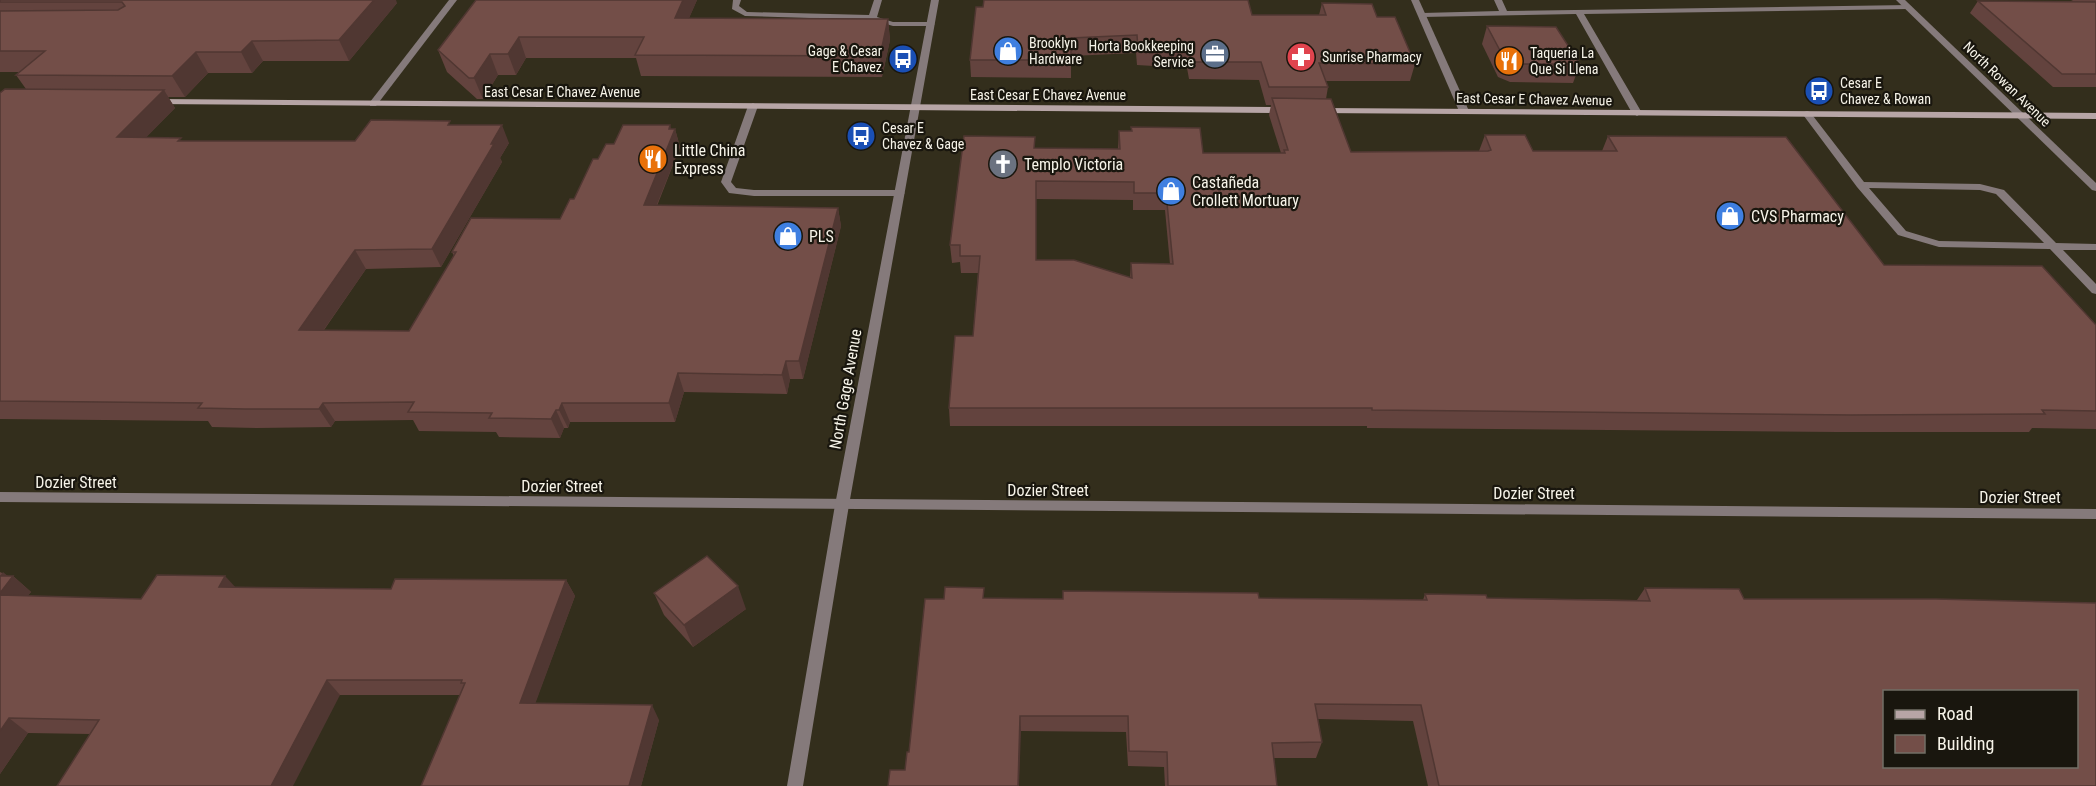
<svg xmlns="http://www.w3.org/2000/svg" width="2096" height="786" font-family="'Roboto Condensed',sans-serif">
	<rect width="100%" height="100%" fill="#332e1c"/>
	<g fill="none" stroke-linecap="round" stroke-linejoin="round">
		<g fill="#857a7b" fill-rule="evenodd">
			<path d="M733 0H741L739 6 747 12 869 15 874 0H882L877 17 893 22H931L935 24 931 26H893L872 20 745 16 732 9Z"/>
			<path d="M1494 0H1502L1507 11 1908 5 1912 7 1908 9 1584 14 1642 113 1637 116 1632 113 1576 14 1422 17 1418 15 1422 13 1499 11Z"/>
			<path d="M753 103 758 106 731 182 736 188 754 190H900L905 193 900 196H754L729 193 721 182 748 106Z"/>
			<path d="M1807 111 1810 112 1864 182 1980 184 2004 190 2056 243 2096 244V250H2063L2096 284V294L2092 293 2050 249 1939 247 1898 235 1857 187 1804 116V112ZM1869 188 1980 190 1996 194 2044 243 1939 241 1906 231Z"/>
		</g>
		<g fill="#857a7b" fill-rule="evenodd">
			<path d="M449 0H457L376 106H370V102Z"/>
			<path d="M1411 0H1419L1469 111 1467 113 1464 114 1459 111Z"/>
			<path d="M0 492 2096 509V519L0 502Z"/>
		</g>
		<g fill="#857a7b" fill-rule="evenodd">
			<path d="M931 0H939L849 505 803 786H787L835 505Z"/>
			<path d="M1896 0H1905L2096 183V191L2092 190Z"/>
		</g>
		<g fill="#b7a5a6" fill-rule="evenodd">
			<path d="M156 99 1285 107 1290 110 1285 113 153 104 151 102Z"/>
			<path d="M1320 108 2096 113V119L1317 113V109Z"/>
		</g>
	</g>
	<g fill="#63433e" fill-rule="evenodd">
		<path d="M0 0 397 3 349 61H263L252 73H208L185 97H168L175 108 146 137 183 141H355L452 125 509 143 500 158 502 162 441 267 366 269 324 330 409 331 454 256 452 252 560 219 574 199 598 159 614 144 672 129H675L680 147 657 206 838 208 841 226 803 379H790L787 394 684 392 675 422H570L568 428H564L560 438 499 437 496 432 419 431 413 420 335 421 331 427 258 428 212 427 208 421 0 419V93L26 89 16 75 19 72H0Z"/>
		<path d="M476 0H697L689 18 888 19 890 40 882 77 641 76 636 58H526L516 75H498L483 99H477L447 72 438 50Z"/>
		<path d="M2071 0H2096V87H2053L1970 13 1978 1H2073Z"/>
		<path d="M1322 3 1377 17 1415 64 1410 81H1325L1328 87 1326 99 1351 152 1479 151 1485 135 1533 151H1602L1608 136 1884 265 2096 325V429L2032 428 2029 432H1838L1367 428V426H950L949 408 973 336 978 273H961L960 262 952 263 950 245 1035 148 1118 149 1119 131 1203 153H1281L1269 115 1271 105H1266L1259 80 1189 79 1187 68 1137 65 1136 53 1071 56V78L971 77 970 60 976 7 1252 15H1319ZM1036 199 1133 200V210H1165L1170 264 1131 263 1130 278 1036 260Z"/>
		<path d="M1487 26 1580 64 1573 83 1510 82 1498 77 1482 44Z"/>
		<path d="M0 572 8 576H13L31 592 27 596 141 599 235 587 391 589 566 580 575 596 535 703 659 720 641 786H422L460 695H340L90 734 28 733 0 774Z"/>
		<path d="M1645 588 1744 599 2096 786H1428L1413 721 1318 719 1322 742 1316 758H1274L1277 786H1165L1164 767 1128 766 1126 732 1021 731 905 770 944 599 984 598 1063 599 1259 598 1423 600 1425 594 1487 598 1637 600Z"/>
		<path d="M654 593 746 609 693 647 664 615Z"/>
	</g>
	<g fill="#503732">
		<path d="M374 0H396L397 3 349 61 339 40Z"/>
		<path d="M683 0H697L680 39 675 18Z"/>
		<path d="M888 19 890 40 882 77 880 56Z"/>
		<path d="M519 37 526 58 516 75 508 54Z"/>
		<path d="M252 41 263 61 252 73 241 52Z"/>
		<path d="M196 52 208 73 185 97 172 76Z"/>
		<path d="M490 54 498 75 483 99 474 78Z"/>
		<path d="M164 90 175 108 129 155 117 137Z"/>
		<path d="M502 125 509 143 500 158 502 162 441 267 432 249Z"/>
		<path d="M670 125 673 135 675 129 680 147 649 224 644 205Z"/>
		<path d="M838 208 841 226 803 379 799 361Z"/>
		<path d="M355 250 366 269 311 348 299 330Z"/>
		<path d="M786 361 790 379 787 394 782 375Z"/>
		<path d="M678 373 684 392 675 422 669 403Z"/>
		<path d="M323 403 335 421 331 427 319 409Z"/>
		<path d="M562 403 570 422 568 428 559 410Z"/>
		<path d="M556 410 564 428 560 438 551 419Z"/>
		<path d="M3 572 11 579 13 576 31 592 16 611 0 597V576Z"/>
		<path d="M225 576 239 591 219 587Z"/>
		<path d="M566 580 575 596 530 718 520 703Z"/>
		<path d="M738 586 746 609 693 647 684 625Z"/>
		<path d="M327 680 340 695 293 786H271Z"/>
		<path d="M652 705 659 720 641 786H629Z"/>
		<path d="M1020 716 1021 731 1019 786H1018Z"/>
		<path d="M9 718 28 733 0 774V731Z"/>
	</g>
	<g fill="#734e48" stroke="#503732" stroke-width="1.5" fill-rule="evenodd">
		<path d="M0 0H374L339 40 252 41 241 52H196L172 76 16 75 45 51H0V11L118 10 125 6 122 2H0Z"/>
		<path d="M476 0H683L675 18 888 19 880 56 635 55 644 37H519L508 54H490L474 78H469L438 50Z"/>
		<path d="M984 0H1248L1252 15H1326L1322 3 1372 4 1377 17H1395L1415 64 1319 63 1328 87H1269L1261 62H1191L1189 50 1138 48 1137 35 1071 38V60H970L976 7H983Z"/>
		<path d="M1978 1 2096 2V74H2062Z"/>
		<path d="M1487 26 1556 27 1580 64H1516L1504 58Z"/>
		<path d="M5 89 164 90 117 137 181 138 178 141H355L371 120 450 121 448 125H502L492 142 491 144H494L432 249 355 250 299 330 409 331 456 252H452L471 218 560 219 570 199H574L593 159H598L606 144H614L623 125H670L669 129H675L644 205 838 208 799 361H786L782 375 678 373 669 403H562L559 410H556L551 419 489 418 492 413 408 412 414 402 323 403 319 409H245L198 408 202 403 0 401V93Z"/>
		<path d="M1272 98 1331 99 1351 152 1488 151 1491 150 1485 135H1525L1533 151H1617L1608 136 1786 137 1884 265 2042 266 2096 325V411L2042 410 2045 414 1851 415 1372 410V408H949L955 336H973L980 256H960V245H950L964 136 1035 137 1034 148 1120 149 1119 131H1132L1131 127 1200 128 1203 153H1285L1284 150H1288ZM1036 181 1134 182V193H1166L1173 264 1131 263 1132 278 1074 260H1036Z"/>
		<path d="M707 556 738 586 684 625 654 593Z"/>
		<path d="M157 575 225 576 219 587 391 589 395 579 566 580 520 703 652 705 629 786H421L465 683H461L462 680H327L271 786H57L99 720 9 718 0 731V595L141 599Z"/>
		<path d="M0 576H13L0 593Z"/>
		<path d="M945 587 984 588 983 598 1063 599V591L1258 593 1259 598 1427 600 1425 594 1486 595 1487 598 1650 601 1645 588 1739 589 1744 599H1936L2096 603V786H1439L1421 705 1315 704 1322 742 1272 743 1277 786H1168L1167 752 1129 751 1128 716H1020L1018 786H888L890 770H905L907 752H909L925 599H944ZM1884 692H2076V766H1884Z"/>
	</g>
	<defs>
		<g id="shop-disc" transform="scale(1.5)"><circle r="9.5" fill="#3f7fe0" stroke="#19160e"/><path d="M-5-2.5h2.3a2.7 3.5 0 0 1 5.4 0H5L5.5 6h-11ZM-1.5-2.5h3a1.5 2.3 0 0 0-3 0Z" fill="#fff"/></g>
		<g id="office-disc" transform="scale(1.5)"><circle r="9.5" fill="#5c6f8a" stroke="#19160e"/><path d="M-6-3h4V-5.5h4V-3h4V5H-6ZM-1-4.5V-3h2v-1.5ZM-6 0V1H6V0Z" fill="#fff"/></g>
		<g id="pharmacy-disc" transform="scale(1.5)"><circle r="9.5" fill="#e0444e" stroke="#19160e"/><path d="M-2-6h4v4h4v4h-4v4h-4v-4h-4v-4h4Z" fill="#fff"/></g>
		<g id="bus-disc" transform="scale(1.5)"><circle r="9.5" fill="#1a4fb4" stroke="#19160e"/><path d="M-5-6H5V4H4V6H2V4H-2V6H-4V4H-5ZM-3.5-4V0h7V-4ZM-3.5 1.2v1.5H-2V1.2ZM2 1.2v1.5H3.5V1.2Z" fill="#fff"/></g>
		<g id="restaurant-disc" transform="scale(1.5)"><circle r="9.5" fill="#e8710a" stroke="#19160e"/><path d="M-5-6h1v4h1v-4h1v4h1v-4h1v5L-1.5 .5V6h-2V.5L-5-1ZM5-6V6H3V1.5H1.5Q1.5-4 5-6Z" fill="#fff"/></g>
		<g id="church-disc" transform="scale(1.5)"><circle r="9.5" fill="#6b7280" stroke="#19160e"/><path d="M-1.2-6h2.4v3.5h3.3v2.4h-3.3V6h-2.4V-.1h-3.3v-2.4h3.3Z" fill="#fff"/></g>
	</defs>
	<g fill-rule="evenodd">
		<use href="#shop-disc" x="1008" y="51"/>
		<use href="#office-disc" x="1215" y="54"/>
		<use href="#pharmacy-disc" x="1301" y="57"/>
		<use href="#bus-disc" x="903" y="59"/>
		<use href="#restaurant-disc" x="1509" y="61"/>
		<use href="#bus-disc" x="1819" y="91"/>
		<use href="#bus-disc" x="861" y="136"/>
		<use href="#restaurant-disc" x="653" y="159"/>
		<use href="#church-disc" x="1003" y="164"/>
		<use href="#shop-disc" x="1171" y="191"/>
		<use href="#shop-disc" x="1730" y="216"/>
		<use href="#shop-disc" x="788" y="236"/>
	</g>
	<g text-anchor="middle" stroke-width="4.5" stroke-linejoin="round" paint-order="stroke">
		<g font-size="14" fill="#f7f4e9" stroke="#19160e" text-anchor="start">
			<text x="1029" y="48">Brooklyn<tspan x="1029" dy="16">Hardware</tspan></text>
			<text x="1194" y="51" text-anchor="end">Horta Bookkeeping<tspan x="1194" dy="16">Service</tspan></text>
			<text x="882" y="56" text-anchor="end">Gage &amp; Cesar<tspan x="882" dy="16">E Chavez</tspan></text>
			<text x="1530" y="58">Taqueria La<tspan x="1530" dy="16">Que Si Llena</tspan></text>
			<text x="1322" y="62">Sunrise Pharmacy</text>
			<text x="1840" y="88">Cesar E<tspan x="1840" dy="16">Chavez &amp; Rowan</tspan></text>
			<text x="882" y="133">Cesar E<tspan x="882" dy="16">Chavez &amp; Gage</tspan></text>
		</g>
		<g font-size="14" fill="#f7f4e9" stroke="#19160e">
			<text transform="translate(2007 84) rotate(44)" y="5">North Rowan Avenue</text>
			<text x="562" y="97">East Cesar E Chavez Avenue</text>
			<text x="1048" y="100">East Cesar E Chavez Avenue</text>
			<text transform="translate(1534 99) rotate(1)" y="5">East Cesar E Chavez Avenue</text>
		</g>
		<g font-size="16" fill="#f7f4e9" stroke="#19160e" text-anchor="start">
			<text x="674" y="156">Little China<tspan x="674" dy="18">Express</tspan></text>
			<text x="1024" y="170">Templo Victoria</text>
			<text x="1192" y="188">Castañeda<tspan x="1192" dy="18">Crollett Mortuary</tspan></text>
			<text x="1751" y="222">CVS Pharmacy</text>
			<text x="809" y="242">PLS</text>
		</g>
		<g font-size="16" fill="#f7f4e9" stroke="#19160e">
			<text transform="translate(845 389) rotate(-80)" y="6">North Gage Avenue</text>
			<text x="76" y="488">Dozier Street</text>
			<text x="562" y="492">Dozier Street</text>
			<text x="1048" y="496">Dozier Street</text>
			<text x="1534" y="499">Dozier Street</text>
			<text x="2020" y="503">Dozier Street</text>
		</g>
	</g>
	<rect x="1883" y="690" width="195" height="78" fill="#19160e" stroke="#726f66" stroke-width="1.5"/>
	<rect x="1895" y="710" width="30" height="9" fill="#b7a5a6" stroke="#726f66" stroke-width="1.5"/>
	<text x="1937" y="720" font-size="18" fill="#f7f4e9">Road</text>
	<rect x="1895" y="735" width="30" height="18" fill="#734e48" stroke="#726f66" stroke-width="1.5"/>
	<text x="1937" y="750" font-size="18" fill="#f7f4e9">Building</text>
</svg>
